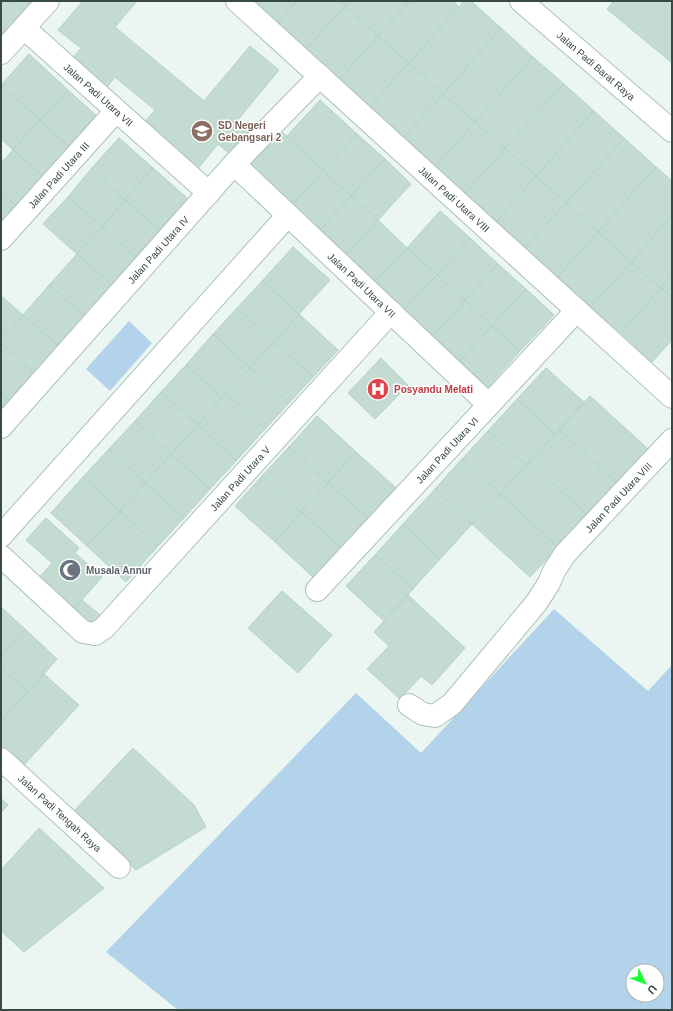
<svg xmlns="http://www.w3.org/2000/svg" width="673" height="1011" font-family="Helvetica,sans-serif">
	<rect width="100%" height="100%" fill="#ebf5f2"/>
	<g fill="#b3d3ea" fill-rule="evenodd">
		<path d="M129 321 152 343 110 391 86 369Z"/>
		<path d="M554 609 648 691 672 665V1010H178L106 952 356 693 421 753ZM633 971H657V995H633Z"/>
	</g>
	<g fill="#c3dbd0" stroke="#b3d3c5">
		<path d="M1 1H13L24 11 1 36Z"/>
		<path d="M13 1H33L24 11Z"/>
		<path d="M83 1H137L115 27 204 101 250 46 279 70 236 122 248 132 230 154 218 144 196 171 142 125 155 110 115 77 107 87 72 59 81 48 58 30Z"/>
		<path d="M249 1H297L276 25Z"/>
		<path d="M297 1H339L345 6 305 51 276 25Z"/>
		<path d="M339 1H350L345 6Z"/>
		<path d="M350 1H410L378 36 345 6Z"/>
		<path d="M410 1H453L459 7 409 63 378 36Z"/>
		<path d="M464 1H471L501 28 443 94 409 63Z"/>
		<path d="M614 1H672V63L607 9Z"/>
		<path d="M345 6 378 36 338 81 305 51Z"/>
		<path d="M501 28 533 57 475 122 443 94Z"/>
		<path d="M378 36 409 63 369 108 338 81Z"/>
		<path d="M29 54 68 90 40 120 1 85Z"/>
		<path d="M533 57 564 84 505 149 475 122Z"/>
		<path d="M409 63 443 94 403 139 369 108Z"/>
		<path d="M564 84 594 111 536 176 505 149Z"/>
		<path d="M1 85 40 120 13 150 1 139Z"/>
		<path d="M68 90 99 118 71 149 40 120Z"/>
		<path d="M443 94 475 122 435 167 403 139Z"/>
		<path d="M320 100 357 134 323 171 286 137Z"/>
		<path d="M594 111 624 138 566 203 536 176Z"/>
		<path d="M40 120 71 149 45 178 13 150Z"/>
		<path d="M475 122 505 149 465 194 435 167Z"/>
		<path d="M281 131 323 171 291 206 248 167Z"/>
		<path d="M357 134 385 159 351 196 323 171Z"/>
		<path d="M119 138 153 168 125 200 91 169Z"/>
		<path d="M624 138 656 167 598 232 566 203Z"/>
		<path d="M505 149 536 176 496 222 465 194Z"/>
		<path d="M13 150 45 178 18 207 1 192V163Z"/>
		<path d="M385 159 411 184 378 220 351 196Z"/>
		<path d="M656 167 672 181V216L631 262 598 232Z"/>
		<path d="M153 168 187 198 159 230 125 200Z"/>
		<path d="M91 169 125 200 102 227 68 197Z"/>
		<path d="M323 171 351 196 319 231 291 206Z"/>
		<path d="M536 176 566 203 525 248 496 222Z"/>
		<path d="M1 192 18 207 1 226Z"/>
		<path d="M351 196 378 220 345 256 319 231Z"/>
		<path d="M68 197 102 227 77 254 43 224Z"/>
		<path d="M125 200 159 230 136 257 102 227Z"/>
		<path d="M566 203 598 232 558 277 525 248Z"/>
		<path d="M440 211 470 238 437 275 407 248Z"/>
		<path d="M672 216V276L661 288 631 262Z"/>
		<path d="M378 220 407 248 374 282 345 256Z"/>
		<path d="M102 227 136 257 111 284 77 254Z"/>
		<path d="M598 232 631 262 591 307 558 277Z"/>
		<path d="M470 238 498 264 465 301 437 275Z"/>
		<path d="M293 247 330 280 299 314 262 281Z"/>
		<path d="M407 248 437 275 404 310 374 282Z"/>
		<path d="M77 254 111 284 83 315 49 285Z"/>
		<path d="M631 262 661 288 621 333 591 307Z"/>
		<path d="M498 264 526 289 492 326 465 301Z"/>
		<path d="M437 275 465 301 433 336 404 310Z"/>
		<path d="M672 276V298L661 288Z"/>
		<path d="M262 281 299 314 274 342 237 308Z"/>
		<path d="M49 285 83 315 57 345 23 315Z"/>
		<path d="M661 288 672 298V340L652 362 621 333Z"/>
		<path d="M526 289 554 315 520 351 492 326Z"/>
		<path d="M1 296 23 315 1 339Z"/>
		<path d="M465 301 492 326 460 361 433 336Z"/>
		<path d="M237 308 274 342 250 368 213 334Z"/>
		<path d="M299 314 338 350 313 377 274 342Z"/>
		<path d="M23 315 57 345 33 372 1 343V339Z"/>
		<path d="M492 326 520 351 488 387 460 361Z"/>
		<path d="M213 334 250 368 222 398 186 365Z"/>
		<path d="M274 342 313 377 289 403 250 368Z"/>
		<path d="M1 343 33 372 9 400 1 393Z"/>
		<path d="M381 358 408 385 375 419 348 393Z"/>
		<path d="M186 365 222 398 198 425 161 392Z"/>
		<path d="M250 368 289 403 265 429 226 393Z"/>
		<path d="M546 368 584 402 555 434 517 399Z"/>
		<path d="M161 392 198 425 171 454 135 421Z"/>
		<path d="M1 393 9 400 1 409Z"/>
		<path d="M226 393 265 429 236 461 198 425Z"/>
		<path d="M590 396 648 449 617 483 559 430Z"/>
		<path d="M517 399 555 434 526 465 488 431Z"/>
		<path d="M317 416 356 452 328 483 289 447Z"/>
		<path d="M135 421 171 454 145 483 109 449Z"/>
		<path d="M198 425 236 461 210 489 171 454Z"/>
		<path d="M559 430 617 483 587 515 529 462Z"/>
		<path d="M488 431 526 465 500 494 462 459Z"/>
		<path d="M289 447 328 483 301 512 262 476Z"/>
		<path d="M109 449 145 483 120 511 83 477Z"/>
		<path d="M356 452 396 488 368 518 328 483Z"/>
		<path d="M171 454 210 489 184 518 145 483Z"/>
		<path d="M462 459 500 494 472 524 435 489Z"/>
		<path d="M529 462 587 515 558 547 500 494Z"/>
		<path d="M262 476 301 512 275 542 235 506Z"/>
		<path d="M83 477 120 511 87 546 51 513Z"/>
		<path d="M145 483 184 518 158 546 120 511Z"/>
		<path d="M328 483 368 518 341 548 301 512Z"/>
		<path d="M435 489 472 524 440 559 403 524Z"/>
		<path d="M500 494 558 547 530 577 472 524Z"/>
		<path d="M120 511 158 546 126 582 87 546Z"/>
		<path d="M301 512 341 548 314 578 275 542Z"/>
		<path d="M46 518 79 548 75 553 102 577 73 610 38 579 52 563 26 540Z"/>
		<path d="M403 524 440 559 413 589 375 555Z"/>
		<path d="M375 555 413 589 384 621 346 586Z"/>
		<path d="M282 591 332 635 298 673 248 628Z"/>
		<path d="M408 595 465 648 432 685 421 676 400 699 367 669 389 646 374 632Z"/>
		<path d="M82 600 100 615 90 626 73 610Z"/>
		<path d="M1 607 25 629 1 655Z"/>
		<path d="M25 629 57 659 28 692 1 668V655Z"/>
		<path d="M1 668 28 692 1 721Z"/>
		<path d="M44 674 79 705 23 766 1 746V721Z"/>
		<path d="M133 748 195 806V807L206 827 136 870 73 812Z"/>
		<path d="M1 798 8 805 1 813Z"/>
		<path d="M39 828 104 888 24 952 1 931V870Z"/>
	</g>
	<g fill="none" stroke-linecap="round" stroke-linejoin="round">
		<g stroke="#adc1b9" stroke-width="24">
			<g id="minor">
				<path id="s1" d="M237 1 672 397"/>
				<path id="s2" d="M521 1 672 131"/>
				<path id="s3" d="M24 28 209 193"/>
				<path d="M1 53 48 1"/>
				<path id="s4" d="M234 164 489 405"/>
				<path id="s5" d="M1 239 116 111"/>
				<path id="s6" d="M1 427 234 164 320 76"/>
				<path d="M1 536 288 215"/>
				<path id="s7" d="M1 556 83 632 95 634 104 628 391 312"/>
				<path id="s8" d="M317 590 577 310"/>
				<path id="s9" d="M409 705 423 714 435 716 452 704 537 602 549 583 554 571 565 554 672 440"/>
				<path id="s10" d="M1 759 119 867"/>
			</g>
		</g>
		<use href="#minor" stroke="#fff" stroke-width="22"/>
	</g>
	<defs>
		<g id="school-disc" transform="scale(1.15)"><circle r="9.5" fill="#8d6e63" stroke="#fff"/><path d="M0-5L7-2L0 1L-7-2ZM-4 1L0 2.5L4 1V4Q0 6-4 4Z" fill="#fff"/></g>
		<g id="hospital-disc" transform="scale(1.15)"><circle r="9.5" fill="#e0444e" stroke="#fff"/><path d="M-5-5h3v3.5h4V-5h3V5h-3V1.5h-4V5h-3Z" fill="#fff"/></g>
		<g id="mosque-disc" transform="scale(1.15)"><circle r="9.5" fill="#6b7280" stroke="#fff"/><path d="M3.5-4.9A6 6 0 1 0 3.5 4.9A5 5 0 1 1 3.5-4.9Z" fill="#fff"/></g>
	</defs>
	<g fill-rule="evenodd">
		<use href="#school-disc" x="202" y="131"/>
		<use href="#hospital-disc" x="378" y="389"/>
		<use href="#mosque-disc" x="70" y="570"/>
	</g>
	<g text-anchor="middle" stroke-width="3" stroke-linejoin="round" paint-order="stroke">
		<g font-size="10" fill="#384a42" stroke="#fff">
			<text dy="4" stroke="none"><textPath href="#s2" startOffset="99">Jalan Padi Barat Raya</textPath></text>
			<text dy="4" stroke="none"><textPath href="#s3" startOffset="100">Jalan Padi Utara VII</textPath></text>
			<text dy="4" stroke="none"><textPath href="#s5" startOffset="86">Jalan Padi Utara III</textPath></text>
			<text dy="4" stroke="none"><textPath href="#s1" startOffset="294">Jalan Padi Utara VIII</textPath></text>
			<text dy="4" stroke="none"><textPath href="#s6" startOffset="237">Jalan Padi Utara IV</textPath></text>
			<text dy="4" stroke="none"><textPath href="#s4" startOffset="176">Jalan Padi Utara VII</textPath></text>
			<text dy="4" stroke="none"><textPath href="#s8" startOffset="191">Jalan Padi Utara VI</textPath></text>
			<text dy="4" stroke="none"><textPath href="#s7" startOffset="337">Jalan Padi Utara V</textPath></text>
			<text dy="4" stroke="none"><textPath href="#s9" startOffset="316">Jalan Padi Utara VIII</textPath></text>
			<text dy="4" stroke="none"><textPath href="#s10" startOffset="80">Jalan Padi Tengah Raya</textPath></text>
		</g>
		<g font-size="10" font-weight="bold" fill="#785e54" stroke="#fff" text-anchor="start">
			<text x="218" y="129">SD Negeri<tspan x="218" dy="12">Gebangsari 2</tspan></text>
		</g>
		<g font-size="10" font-weight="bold" fill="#be3a42" stroke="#fff" text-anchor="start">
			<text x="394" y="393">Posyandu Melati</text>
		</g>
		<g font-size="10" font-weight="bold" fill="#5b616d" stroke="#fff" text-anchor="start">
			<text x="86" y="574">Musala Annur</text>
		</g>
	</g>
	<rect width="673" height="1011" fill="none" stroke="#384a42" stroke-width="4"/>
	<g transform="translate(645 983) rotate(132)"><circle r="19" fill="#ffffff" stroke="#afb7b3"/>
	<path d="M0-3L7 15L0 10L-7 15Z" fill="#19fe33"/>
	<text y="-6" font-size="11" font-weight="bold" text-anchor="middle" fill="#384a42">U</text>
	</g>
</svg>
